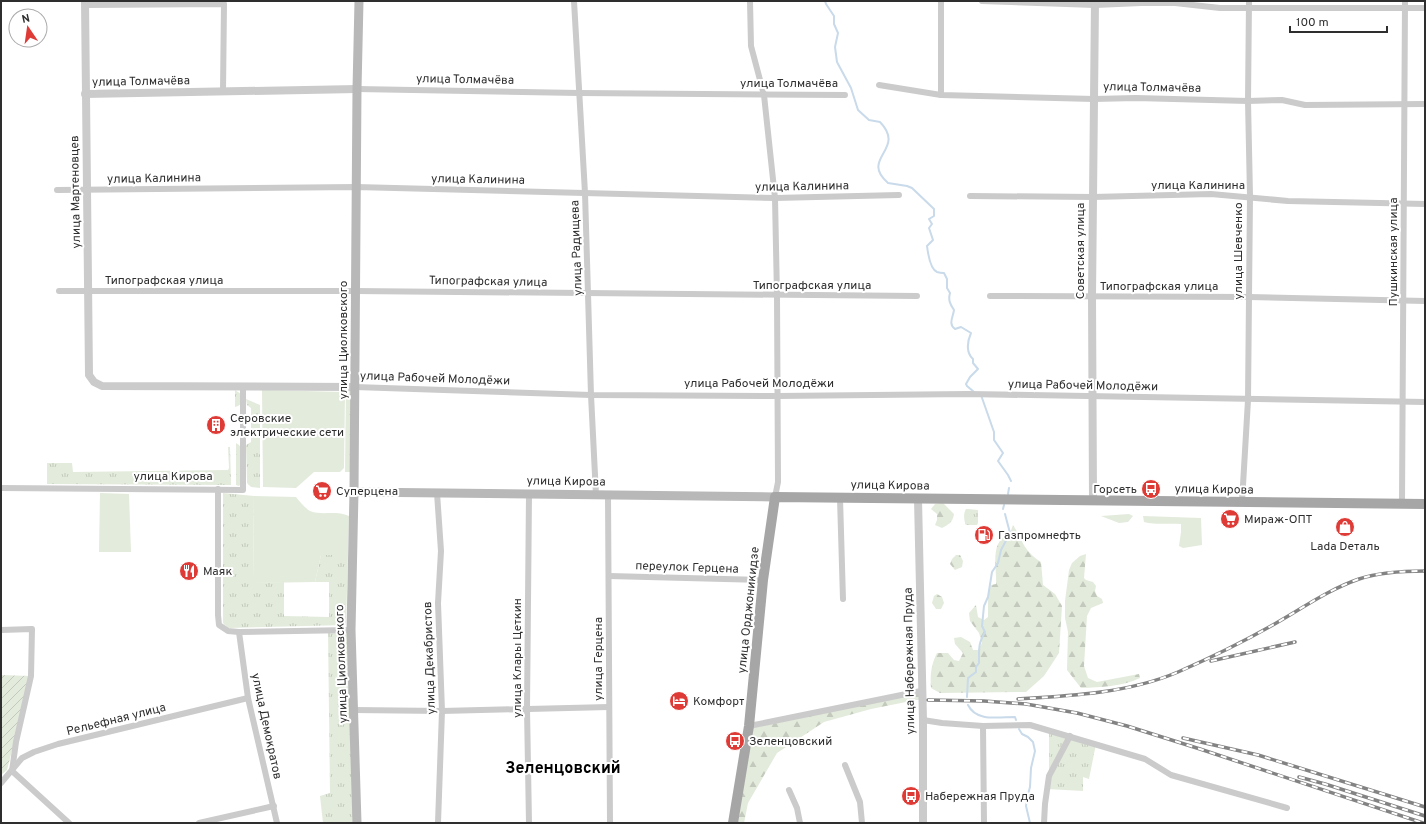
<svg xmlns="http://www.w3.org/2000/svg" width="1426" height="824" font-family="Overpass,sans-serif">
	<defs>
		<pattern id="grass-tufts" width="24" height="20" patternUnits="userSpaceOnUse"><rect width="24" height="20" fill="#e3ebdc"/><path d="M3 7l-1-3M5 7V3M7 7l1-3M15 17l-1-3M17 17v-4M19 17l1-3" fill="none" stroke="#c3cabd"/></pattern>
		<pattern id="forest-firs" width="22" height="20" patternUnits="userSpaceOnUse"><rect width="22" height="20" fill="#e3ebdc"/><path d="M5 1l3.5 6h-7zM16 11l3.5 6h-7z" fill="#c3cabd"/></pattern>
		<pattern id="garden-furrows" width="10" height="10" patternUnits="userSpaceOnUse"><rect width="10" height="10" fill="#e3ebdc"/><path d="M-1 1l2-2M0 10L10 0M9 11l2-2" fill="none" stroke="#c3cabd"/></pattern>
	</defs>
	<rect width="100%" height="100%" fill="#fff"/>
	<g fill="url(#grass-tufts)">
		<path d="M346 387H355L354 472H345Z"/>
		<path d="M235 390 241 394V404L238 406 235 407Z"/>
		<path d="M246 399 260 405V488L251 487 247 483 246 445 251 442V408L247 405Z"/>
		<path d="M236 443 239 445 241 448V484L239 486 236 485Z"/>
		<path d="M228 447H230L231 485 47 484V463H72L73 472 228 470 229 468Z"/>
		<path d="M223 493 254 496 253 583 284 582V616L329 617V582H315L321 555H348L346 625 228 628 223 623Z"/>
		<path d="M966 509H968L978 510V523L977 525H966C964 521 963 513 966 509Z"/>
		<path d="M328 629 351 630 357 823H323L320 796 330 793Z"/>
		<path d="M1049 731 1096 744 1089 779 1083 777V791L1047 789 1049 776Z"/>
	</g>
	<g fill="url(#forest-firs)">
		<path d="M943 503 954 514C953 522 948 525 942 528L935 525 937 520V514L931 509 935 504Z"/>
		<path d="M1013 525C1024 542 1022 549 1041 562L1043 585 1055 594 1062 606 1059 653 1044 676 1026 692 940 693 931 688C930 675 931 665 937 653H948L954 660 959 661 963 653 955 644 954 638 961 637 970 642 973 650H978L982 643 979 633 970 621 969 613 976 605 978 617 984 620 988 617V594L991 585 996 584C997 566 989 542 1010 533Z"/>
		<path d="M1086 554 1084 578 1086 580 1093 582 1096 586 1095 591 1097 596 1102 599 1103 603 1091 608 1087 616 1084 666 1088 678 1097 682 1139 674 1140 678C1121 687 1101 687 1081 688L1067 670 1068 632 1065 618V601L1069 570 1072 563 1080 556Z"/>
		<path d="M956 555H960L963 561 962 567 955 570 950 564 952 559Z"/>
		<path d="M937 594 942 597 944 603 941 609H936L932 603 934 596Z"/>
		<path d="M921 691 922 700H916L871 709 824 722 777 753 748 803 744 823H733L749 726Z"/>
	</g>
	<g fill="#e3ebdc">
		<path d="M262 390 345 392 344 468 340 472H314L296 488 263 487Z"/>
		<path d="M100 493 129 494 131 552H99Z"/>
		<path d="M254 496 296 497C300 502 305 508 310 511 323 516 335 510 349 516L348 555H321L315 582 253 583Z"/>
		<path d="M1129 514 1133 516 1128 522 1119 523 1101 516Z"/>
		<path d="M1143 516 1201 518 1202 545 1183 548 1179 546 1181 532V524C1168 523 1156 525 1144 522Z"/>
	</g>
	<path fill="url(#garden-furrows)" d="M1 675 31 676 7 770 1 775Z"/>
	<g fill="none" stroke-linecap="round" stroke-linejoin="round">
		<g stroke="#c9daea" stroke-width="2">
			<path d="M825 1 826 4 834 16V24L838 33 835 47 837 62 851 88 858 110 869 120 880 122C907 150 859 158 888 183L907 186 912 188 934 209V216L929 219 932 224 929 228 933 240 927 246C928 254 930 269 937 272 940 273 942 273 944 273L947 279V288L950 293C948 300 950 304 954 310 953 317 948 324 955 329L961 327 971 333C967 342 966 353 973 359V363L978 369 970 377 966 384 967 386 974 392"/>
			<path d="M981 395 994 432V440L1003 453 998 461 1008 475 1011 481"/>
			<path d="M1008 494 1009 488"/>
			<path d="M1003 509 1004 505"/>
			<path d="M967 697 968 678 976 672V667L979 663C979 649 978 644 985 632L982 626 984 606 988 597 992 572 998 563 1001 550 1010 533 1005 514"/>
			<path d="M968 705C976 722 999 717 1015 717L1016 720"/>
			<path d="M1019 729 1022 734 1028 737 1033 742 1035 751 1031 768 1030 787 1027 798 1026 806 1030 823"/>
		</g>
		<g stroke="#cbcbcb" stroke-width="6">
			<path d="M574 1 585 193 591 395 596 495"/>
			<path d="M750 1 751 46 764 95 775 198 777 296 778 482 775 497"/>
			<path d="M982 1 1095 5 1141 3H1175L1220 8H1425"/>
			<path d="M85 5 224 4 223 91"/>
			<path d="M879 85 941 95 1094 99 1136 98 1248 101 1282 100 1305 105 1425 104"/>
			<path d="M357 89 579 93 845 95"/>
			<path d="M941 95V1"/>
			<path d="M57 190 356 187 775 198 899 195"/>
			<path d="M970 196 1093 197 1211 194 1288 201 1425 204"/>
			<path d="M59 291H355L917 296"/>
			<path d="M990 296 1249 297 1425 301"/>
			<path d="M355 387 591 395 778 396 968 394 1425 402"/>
			<path d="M1 488 243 490V387"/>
			<path d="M218 489V615L219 625 228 631 239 632 351 630"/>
			<path d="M437 493 441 551 438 603 442 711 438 823"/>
			<path d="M608 495 610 823"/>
			<path d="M840 498 843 599"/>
			<path d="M1242 502 1248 400 1249 297 1250 196 1248 101 1249 1"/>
			<path d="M1402 504 1405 1"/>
			<path d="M609 576 763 580"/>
			<path d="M1 630 32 629 31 676 16 742 12 771 69 823"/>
			<path d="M239 632 248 698 277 823"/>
			<path d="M354 710 442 711 609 707"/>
			<path d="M923 720 942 723 983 726 1030 725 1145 759 1171 775 1287 808"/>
			<path d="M749 726 921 691"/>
			<path d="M983 726 984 823"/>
			<path d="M845 765 860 802 862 823"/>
			<path d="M1 783 22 758 34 752 58 744 248 698"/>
			<path d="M789 790 797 808 800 823"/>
			<path d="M199 823 274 806"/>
			<path d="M529 823 527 709 529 494"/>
			<path d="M1044 823 1045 804 1049 776 1070 736"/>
		</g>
		<g stroke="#cbcbcb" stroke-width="8">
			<path d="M85 1 89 375 94 382 102 386 355 387"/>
			<path d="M85 94 357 89"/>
			<path d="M918 499 923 720V823"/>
			<path d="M1093 500 1092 296 1095 1"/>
		</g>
		<g stroke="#b8b8b8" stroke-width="9">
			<path d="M354 492 775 497"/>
			<path d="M357 823 351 630 354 492 357 89 359 1"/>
		</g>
		<path stroke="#a6a6a6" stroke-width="10" d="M733 823 749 726 763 580 775 497 1425 504"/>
		<g stroke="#838383" stroke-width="3.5">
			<g id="rail">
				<path d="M1211 661 1295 642"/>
				<path d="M1018 699C1071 696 1129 693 1178 672 1210 658 1241 643 1271 626 1300 610 1327 590 1359 579 1380 572 1403 571 1425 571"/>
				<path d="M928 700 984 701 1026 704 1077 713 1127 726 1200 749 1423 823"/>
				<path d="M1183 738 1258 755 1425 807"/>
				<path d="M1299 777 1325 784 1425 816"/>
			</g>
		</g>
		<use href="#rail" stroke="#fff" stroke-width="2" stroke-dasharray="6" stroke-linecap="butt"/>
	</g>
	<defs>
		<g id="building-disc" transform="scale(1)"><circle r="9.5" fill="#df3b36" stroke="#fff"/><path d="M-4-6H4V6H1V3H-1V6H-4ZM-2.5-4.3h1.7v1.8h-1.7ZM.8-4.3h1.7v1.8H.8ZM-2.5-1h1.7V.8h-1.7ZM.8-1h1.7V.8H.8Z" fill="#fff"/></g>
		<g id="bus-disc" transform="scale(1)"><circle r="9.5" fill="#df3b36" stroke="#fff"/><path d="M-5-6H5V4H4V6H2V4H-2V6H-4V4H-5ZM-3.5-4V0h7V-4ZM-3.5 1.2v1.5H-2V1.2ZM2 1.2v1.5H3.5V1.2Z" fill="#fff"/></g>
		<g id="supermarket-disc" transform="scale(1)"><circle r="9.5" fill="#df3b36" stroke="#fff"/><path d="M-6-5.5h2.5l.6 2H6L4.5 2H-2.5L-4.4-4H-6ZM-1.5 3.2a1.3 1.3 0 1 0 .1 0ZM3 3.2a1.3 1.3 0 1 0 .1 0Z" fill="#fff"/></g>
		<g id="shop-disc" transform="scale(1)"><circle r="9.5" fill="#df3b36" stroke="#fff"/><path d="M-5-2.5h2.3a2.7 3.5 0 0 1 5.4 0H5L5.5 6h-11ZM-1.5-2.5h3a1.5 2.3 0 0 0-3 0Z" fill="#fff"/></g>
		<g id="fuel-disc" transform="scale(1)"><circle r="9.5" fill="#df3b36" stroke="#fff"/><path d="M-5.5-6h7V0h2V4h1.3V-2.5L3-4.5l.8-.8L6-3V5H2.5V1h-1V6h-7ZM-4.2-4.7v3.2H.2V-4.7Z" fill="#fff"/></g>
		<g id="restaurant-disc" transform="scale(1)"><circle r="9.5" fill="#df3b36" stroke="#fff"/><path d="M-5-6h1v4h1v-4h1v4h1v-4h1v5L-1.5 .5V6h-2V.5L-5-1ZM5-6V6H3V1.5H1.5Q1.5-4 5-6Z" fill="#fff"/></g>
		<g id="hotel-disc" transform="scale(1)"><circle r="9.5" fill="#df3b36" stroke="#fff"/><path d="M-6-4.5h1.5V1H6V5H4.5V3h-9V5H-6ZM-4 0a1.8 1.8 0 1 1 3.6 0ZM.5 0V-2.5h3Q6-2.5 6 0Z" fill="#fff"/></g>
	</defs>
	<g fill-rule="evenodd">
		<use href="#building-disc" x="216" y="425"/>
		<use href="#bus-disc" x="1151" y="489"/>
		<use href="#supermarket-disc" x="322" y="491"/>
		<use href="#supermarket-disc" x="1230" y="519"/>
		<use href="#shop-disc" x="1345" y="527"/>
		<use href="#fuel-disc" x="984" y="535"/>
		<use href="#restaurant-disc" x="189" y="571"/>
		<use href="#hotel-disc" x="679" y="701"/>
		<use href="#bus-disc" x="735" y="741"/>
		<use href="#bus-disc" x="911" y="796"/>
	</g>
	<g text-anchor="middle" stroke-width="4" stroke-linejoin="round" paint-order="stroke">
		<g font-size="12" fill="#2e2e2e" stroke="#fff">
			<text transform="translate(465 79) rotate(1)" y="4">улица Толмачёва</text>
			<text transform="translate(141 81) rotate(-1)" y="4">улица Толмачёва</text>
			<text x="789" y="87">улица Толмачёва</text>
			<text transform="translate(1152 87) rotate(1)" y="4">улица Толмачёва</text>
			<text transform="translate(154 178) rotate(-1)" y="4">улица Калинина</text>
			<text transform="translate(478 179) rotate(1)" y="4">улица Калинина</text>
			<text x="1198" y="189">улица Калинина</text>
			<text transform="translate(802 186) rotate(-1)" y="4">улица Калинина</text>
			<text transform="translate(75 192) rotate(-91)" y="4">улица Мартеновцев</text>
			<text transform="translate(576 248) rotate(-92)" y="4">улица Радищева</text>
			<text transform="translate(1080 251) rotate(-90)" y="4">Советская улица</text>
			<text transform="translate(1238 251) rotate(-90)" y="4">улица Шевченко</text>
			<text transform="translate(1393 252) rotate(-90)" y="4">Пушкинская улица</text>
			<text x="164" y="284">Типографская улица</text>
			<text transform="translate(488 281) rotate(1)" y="4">Типографская улица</text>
			<text x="812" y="289">Типографская улица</text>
			<text x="1159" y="290">Типографская улица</text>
			<text transform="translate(343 340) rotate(-90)" y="4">улица Циолковского</text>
			<text transform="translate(435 378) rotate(2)" y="4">улица Рабочей Молодёжи</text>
			<text x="759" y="387">улица Рабочей Молодёжи</text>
			<text transform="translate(1083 385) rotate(1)" y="4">улица Рабочей Молодёжи</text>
			<text x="173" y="480">улица Кирова</text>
			<text transform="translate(566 481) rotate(1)" y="4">улица Кирова</text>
			<text transform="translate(890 485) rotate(1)" y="4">улица Кирова</text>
			<text transform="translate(1214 489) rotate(1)" y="4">улица Кирова</text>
			<text transform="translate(687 567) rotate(2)" y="4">переулок Герцена</text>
			<text transform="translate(748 610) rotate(-84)" y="4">улица Орджоникидзе</text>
			<text transform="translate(429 658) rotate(-92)" y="4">улица Декабристов</text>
			<text transform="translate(517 658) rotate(-90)" y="4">улица Клары Цеткин</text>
			<text transform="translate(598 659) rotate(-90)" y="4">улица Герцена</text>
			<text transform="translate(909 661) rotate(-91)" y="4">улица Набережная Пруда</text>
			<text transform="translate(341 664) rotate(-92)" y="4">улица Циолковского</text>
			<text transform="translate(116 719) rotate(-14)" y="4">Рельефная улица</text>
			<text transform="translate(267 726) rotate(78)" y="4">улица Демократов</text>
		</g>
		<g font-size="12" fill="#2e2e2e" stroke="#fff" text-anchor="start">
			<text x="230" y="422">Серовские<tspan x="230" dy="14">электрические сети</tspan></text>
			<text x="1137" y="493" text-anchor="end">Горсеть</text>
			<text x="336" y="495">Суперцена</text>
			<text x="1244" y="523">Мираж-ОПТ</text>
			<text x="998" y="539">Газпромнефть</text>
			<text x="1345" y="550" text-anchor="middle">Lada Dеталь</text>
			<text x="203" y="575">Маяк</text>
			<text x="693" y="705">Комфорт</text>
			<text x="749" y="745">Зеленцовский</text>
			<text x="925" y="800">Набережная Пруда</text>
		</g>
		<g font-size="16" font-weight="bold" fill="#000" stroke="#fff">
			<text x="563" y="773">Зеленцовский</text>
		</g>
	</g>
	<rect width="1426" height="824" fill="none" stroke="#2e2e2e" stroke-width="4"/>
	<g transform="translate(28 28) rotate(347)"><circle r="19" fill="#ffffff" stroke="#ababab"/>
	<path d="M0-3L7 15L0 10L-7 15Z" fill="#df3b36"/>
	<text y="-6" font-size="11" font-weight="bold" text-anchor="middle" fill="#2e2e2e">N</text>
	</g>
	<path d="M1290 26v6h97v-6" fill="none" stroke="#2e2e2e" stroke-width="2"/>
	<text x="1296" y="26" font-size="12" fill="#2e2e2e" stroke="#ffffff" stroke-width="3" paint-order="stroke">100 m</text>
</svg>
